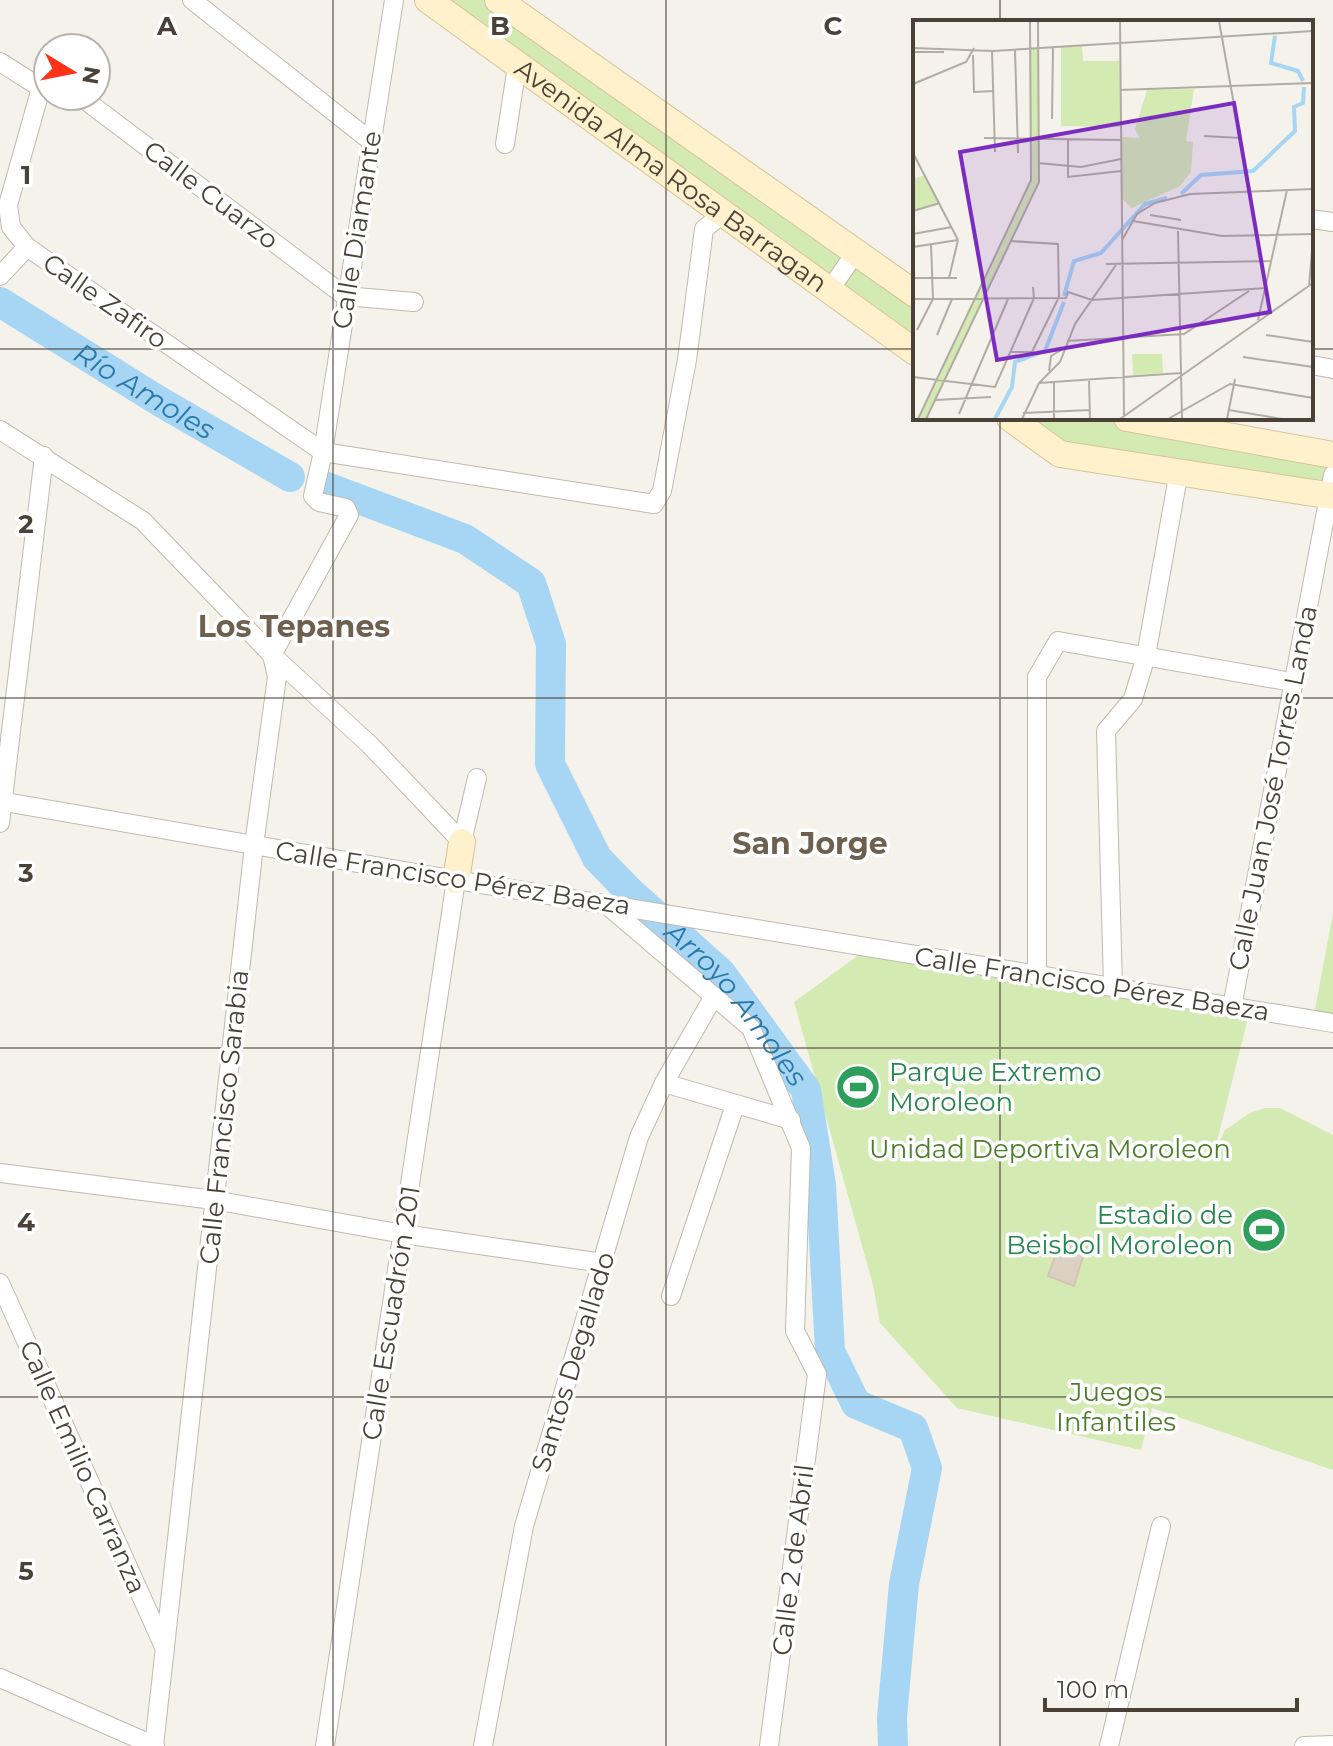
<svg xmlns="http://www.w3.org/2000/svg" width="1333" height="1746" font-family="Montserrat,sans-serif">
	<rect width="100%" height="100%" fill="#f5f2eb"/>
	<g fill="#d3eab3">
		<path d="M421 0H498L915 294V348Z"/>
		<path d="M1014 418H1127L1333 455V496L1062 452Z"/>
		<path d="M1333 913V1023L1313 1020Z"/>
		<path d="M863 952 1248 1018 1214 1153 1225 1130 1250 1113 1265 1108H1280L1333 1135V1470L1152 1408 1141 1450 957 1408 880 1323 873 1285 794 1002Z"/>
	</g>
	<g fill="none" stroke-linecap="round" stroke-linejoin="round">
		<g stroke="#a6d6f3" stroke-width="30">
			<path id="s1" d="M0 302 159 401 290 477"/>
			<path id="s2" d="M324 486 465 539 531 583 551 644 550 764 597 858 630 892 721 973 806 1090 821 1185 830 1351 856 1404 913 1428 927 1468 904 1584 892 1717 893 1746"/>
		</g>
	</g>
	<path fill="#dbd0c2" stroke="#d3c5b2" stroke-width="2" d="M1061 1239 1086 1247 1074 1286 1048 1276Z"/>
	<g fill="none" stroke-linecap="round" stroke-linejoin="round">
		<g stroke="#c1b9ad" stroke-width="20">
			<g id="street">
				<path d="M192 0 372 142"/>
				<path d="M0 62 41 88 48 90"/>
				<path d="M41 88 8 205 11 227 27 247 323 452 654 504 662 491 687 360 704 229 724 213"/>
				<path d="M76 96 81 97 345 296 414 302"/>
				<path d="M505 144 517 66"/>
				<path d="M1311 219 1333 222"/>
				<path d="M0 276 27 247"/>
				<path d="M829 291 856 252"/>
				<path d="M1311 365 1333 369"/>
				<path d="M0 430 143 521 272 655 370 745 462 842"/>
				<path d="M0 801 456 880 1333 1023"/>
				<path d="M0 823 44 456"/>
				<path d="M462 842 477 778"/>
				<path d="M608 906 751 1028 801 1148 795 1331 817 1374 769 1746"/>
				<path d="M1037 977V677L1058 641 1292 682"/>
				<path d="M1113 986 1106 731 1133 699 1146 656 1179 471"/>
				<path d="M1232 1007 1333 475"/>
				<path d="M664 1083 791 1120"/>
				<path d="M0 1173 214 1200 403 1234 603 1263"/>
				<path d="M0 1283 165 1649"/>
				<path d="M671 1296 735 1105"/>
				<path d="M0 1678 155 1746"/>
				<path d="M154 1746 254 845 277 677 272 655 349 515 346 508 319 502 313 496 323 452 394 0"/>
				<path d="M325 1746 456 880"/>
				<path d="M483 1746 524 1526 639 1137 664 1083 714 996"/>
				<path d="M1109 1746 1161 1526"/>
				<path d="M1304 1746 1333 1745"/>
			</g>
		</g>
		<g stroke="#d6c49a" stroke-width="28">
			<g id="secondary">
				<path id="s3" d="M428 0 915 352"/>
				<path d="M498 0 915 294"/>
				<path d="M1010 418 1060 454 1333 496"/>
				<path d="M1127 418 1333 455"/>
				<path d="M456 880 462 842"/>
			</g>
		</g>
		<use href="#street" stroke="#fff" stroke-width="18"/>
		<use href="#secondary" stroke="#fff1cb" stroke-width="26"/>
	</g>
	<path fill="none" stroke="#4a4238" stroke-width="2" stroke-opacity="0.55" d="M333 0V1746M666 0V1746M1000 0V22M0 349H915M1311 349H1333M1000 418V1746M0 698H1333M0 1048H1333M0 1397H1333"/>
	<defs>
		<g id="stadium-disc" transform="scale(2.3)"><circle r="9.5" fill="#2e9e5b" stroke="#fff"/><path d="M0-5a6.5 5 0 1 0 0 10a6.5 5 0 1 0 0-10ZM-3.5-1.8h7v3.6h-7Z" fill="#fff"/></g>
	</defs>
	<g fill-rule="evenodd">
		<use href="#stadium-disc" x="858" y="1087"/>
		<use href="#stadium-disc" x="1264" y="1230"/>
	</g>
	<g text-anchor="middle" stroke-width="7" stroke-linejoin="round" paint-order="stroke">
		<g font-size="26" fill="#4a4238" stroke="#fff">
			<text dy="9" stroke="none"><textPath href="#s3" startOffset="300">Avenida Alma Rosa Barragan</textPath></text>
			<text transform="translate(211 195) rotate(37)" y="9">Calle Cuarzo</text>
			<text transform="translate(357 230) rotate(-81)" y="9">Calle Diamante</text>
			<text transform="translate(105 301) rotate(35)" y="9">Calle Zafiro</text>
			<text transform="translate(1273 788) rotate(-79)" y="9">Calle Juan José Torres Landa</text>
			<text transform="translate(453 878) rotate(9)" y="9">Calle Francisco Pérez Baeza</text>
			<text transform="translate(1092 984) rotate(9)" y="9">Calle Francisco Pérez Baeza</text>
			<text transform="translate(224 1117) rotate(-84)" y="9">Calle Francisco Sarabia</text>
			<text transform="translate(391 1313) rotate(-81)" y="9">Calle Escuadrón 201</text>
			<text transform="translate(573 1362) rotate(-73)" y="9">Santos Degallado</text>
			<text transform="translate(83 1467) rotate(66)" y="9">Calle Emilio Carranza</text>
			<text transform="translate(793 1560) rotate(-83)" y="9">Calle 2 de Abril</text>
		</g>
		<g font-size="26" fill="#27864d" stroke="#fff" text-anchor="start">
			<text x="889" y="1081">Parque Extremo<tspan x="889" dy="30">Moroleon</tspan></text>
			<text x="1233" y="1224" text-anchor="end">Estadio de<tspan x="1233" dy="30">Beisbol Moroleon</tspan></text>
		</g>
		<g font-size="26" fill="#4c7e29" stroke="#fff">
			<text x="1050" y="1158">Unidad Deportiva Moroleon</text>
			<text x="1116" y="1401">Juegos<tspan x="1116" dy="30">Infantiles</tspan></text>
		</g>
		<g font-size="28" font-style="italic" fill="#2a78a9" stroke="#fff">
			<text dy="10" stroke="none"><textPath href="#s1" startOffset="170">Río Amoles</textPath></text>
			<text dy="10" stroke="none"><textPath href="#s2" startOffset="722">Arroyo Amoles</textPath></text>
		</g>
		<g font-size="30" font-weight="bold" fill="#6d604f" stroke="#fff">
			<text x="294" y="637">Los Tepanes</text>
			<text x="810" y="854">San Jorge</text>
		</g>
	</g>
	<g transform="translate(913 20)">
		<rect width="400" height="400" fill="#f5f2eb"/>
		<path d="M169 26 170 41H207V107L148 106V27ZM118 29H125V162L13 399H6L118 160ZM281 69 273 121 280 122 278 152 267 166 219 188 209 179V117L227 118 222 109 234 70ZM12 155 27 183 0 191V159ZM219 334H249L250 353 220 355Z" fill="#d3eab3"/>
		<path fill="none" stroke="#a6d6f3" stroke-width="4" d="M362 16 358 43 385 51 390 61M268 174 288 155 340 151 382 111 381 87 390 83 391 67M151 276 161 241 188 233 232 184 254 178M82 399 99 367 102 342 132 331 151 282"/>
		<path fill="none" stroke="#b1aca3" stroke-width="2" d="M207 1 211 395M0 28 80 31 400 11M102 30 105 133M79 31 82 132M0 32H31M60 35 61 72 81 71M0 64 53 42 61 28M207 70 400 63M139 99 140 27M291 116 327 118 306 1M71 118 208 120M155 119V157L208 151M0 133 45 220M125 143 168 147 208 139M0 191 27 183M237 195 268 200M220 201 309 216 400 214M265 211 269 399M0 214 39 207M209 220 224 194 242 183 277 174 400 169M0 227 45 220M193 244 359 241M0 258H44M36 258 45 220M396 266 400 219M0 279 153 278 155 272 179 280 353 268M345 300 374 170M4 310 20 279 18 224M24 315 39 279M353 315 400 322M154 321 271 314 336 271M97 332H119L146 277 145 224 97 221M330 337 400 347M136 351 138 336 150 329M0 357 82 367 121 278 120 267M176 359 177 399M126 363 268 353M23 380 78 377M316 390 369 399M110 393 177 390M46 394 95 279M5 399 118 160 117 1M13 399 126 162 125 1M109 399 126 363 147 342 162 304 203 245M141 399V362M207 399 400 263M255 399 317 364 400 378M314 399 322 359"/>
		<path fill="#7b2cbf" fill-opacity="0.15" stroke="#7b2cbf" stroke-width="4" d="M321 83 357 292 84 340 47 132Z"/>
		<rect width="400" height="400" fill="none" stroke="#4a4238" stroke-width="4"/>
	</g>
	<g font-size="26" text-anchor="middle" font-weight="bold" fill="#4a4238" stroke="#fff" stroke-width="7" stroke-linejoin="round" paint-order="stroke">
		<text x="167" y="35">A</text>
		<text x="500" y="35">B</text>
		<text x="833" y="35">C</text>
		<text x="26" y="184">1</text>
		<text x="26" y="533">2</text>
		<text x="26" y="882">3</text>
		<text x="26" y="1231">4</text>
		<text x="26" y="1580">5</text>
	</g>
	<g transform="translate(72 72) rotate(100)"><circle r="38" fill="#ffffff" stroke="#b7b3af" stroke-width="2"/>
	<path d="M0-6L14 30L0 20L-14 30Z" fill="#fe3319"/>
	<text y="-12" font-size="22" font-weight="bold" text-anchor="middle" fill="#4a4238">N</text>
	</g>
	<path d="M1045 1698v12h252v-12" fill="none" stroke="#4a4238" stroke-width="4"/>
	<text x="1057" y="1698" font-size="24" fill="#4a4238" stroke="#ffffff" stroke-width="6" paint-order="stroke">100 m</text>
</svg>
